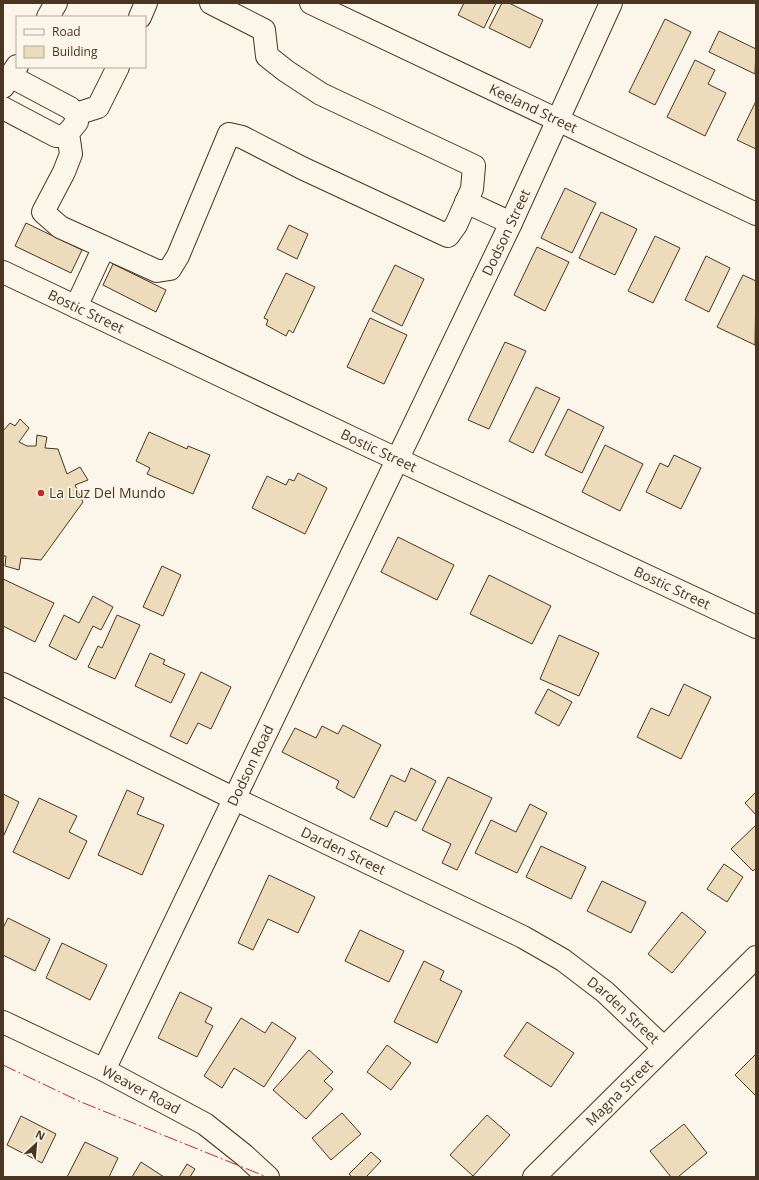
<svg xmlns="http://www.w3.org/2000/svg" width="759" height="1180" font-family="'Open Sans',sans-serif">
	<rect width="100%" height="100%" fill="#fbf6e9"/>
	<g fill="#ecdcbc" stroke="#4a3520">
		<path d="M464 3H496L484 28 458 15Z"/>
		<path d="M502 3H509L543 20 530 48 489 28Z"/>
		<path d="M665 19 691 32 655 105 629 92Z"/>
		<path d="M719 31 756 49 755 74 709 52Z"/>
		<path d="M695 60 715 70 708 84 726 93 705 136 667 117Z"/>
		<path d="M756 101V149L737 140Z"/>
		<path d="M565 188 596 203 572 253 541 238Z"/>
		<path d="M601 212 637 229 615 275 579 258Z"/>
		<path d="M26 223 82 250 71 273 15 246Z"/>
		<path d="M289 225 308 234 297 259 277 249Z"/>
		<path d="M655 236 680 248 653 303 628 291Z"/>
		<path d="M537 247 569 262 545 311 514 295Z"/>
		<path d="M706 256 730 268 709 312 685 300Z"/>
		<path d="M113 264 166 290 156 312 103 285Z"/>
		<path d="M395 265 424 279 402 326 372 311Z"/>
		<path d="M286 273 315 287 293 333 289 330 286 336 266 325 268 320 264 318Z"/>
		<path d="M743 275 756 281 755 345 717 327Z"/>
		<path d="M370 318 407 335 384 384 347 367Z"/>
		<path d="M505 342 526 351 489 429 468 420Z"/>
		<path d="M536 387 560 398 533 453 509 441Z"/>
		<path d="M568 409 604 427 582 473 545 455Z"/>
		<path d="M20 419 29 428 19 442 27 446H36L37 435 47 437 45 448 58 449 67 474 80 467 88 480 75 485 83 502 41 560 21 558 19 570 5 566 6 556H3V431L10 423 15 426Z"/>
		<path d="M149 432 187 449 188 446 210 455 193 494 147 474 150 468 136 461Z"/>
		<path d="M605 445 643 464 620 511 582 492Z"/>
		<path d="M674 455 701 468 681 509 646 492 660 463 668 467Z"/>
		<path d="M298 473 327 488 305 534 252 508 267 476 286 485 289 479 294 481Z"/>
		<path d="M398 537 454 565 437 600 381 572Z"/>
		<path d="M162 566 181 575 163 616 143 607Z"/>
		<path d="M489 575 551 606 532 644 470 614Z"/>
		<path d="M3 579 54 603 35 642 3 626Z"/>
		<path d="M93 596 113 607 101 630 93 626 76 660 49 646 64 615 79 623Z"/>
		<path d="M117 615 140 625 115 679 88 667 98 646 102 648Z"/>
		<path d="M559 635 599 653 579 696 540 679Z"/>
		<path d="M150 653 165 660 163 664 185 674 171 703 135 686Z"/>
		<path d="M201 672 231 687 211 729 198 723 187 744 170 736Z"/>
		<path d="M684 684 711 697 681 759 637 737 651 708 669 716Z"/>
		<path d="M548 689 572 702 559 726 535 713Z"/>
		<path d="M343 725 381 745 354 798 336 788 339 781 282 752 295 728 316 738 322 726 338 734Z"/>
		<path d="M411 768 436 781 416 821 395 811 387 827 370 819 391 775 405 782Z"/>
		<path d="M448 777 492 798 457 870 442 863 451 844 422 830Z"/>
		<path d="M127 790 144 798 137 814 164 825 142 875 98 855Z"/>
		<path d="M756 792V815L745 803Z"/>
		<path d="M3 794 19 802 3 837Z"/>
		<path d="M39 798 77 816 69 832 87 841 69 879 13 852Z"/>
		<path d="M530 804 547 813 517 873 475 853 491 820 516 832Z"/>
		<path d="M756 825V868L753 871 731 849Z"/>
		<path d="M541 846 586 867 571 899 526 877Z"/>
		<path d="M724 864 743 877 727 902 707 889Z"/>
		<path d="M269 875 315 897 298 933 268 919 253 950 238 943Z"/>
		<path d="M602 881 646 902 631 933 587 911Z"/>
		<path d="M682 912 706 932 672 973 648 954Z"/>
		<path d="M8 918 50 939 35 971 3 955V928Z"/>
		<path d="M360 930 404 951 389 982 345 961Z"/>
		<path d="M62 943 107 965 90 1000 46 978Z"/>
		<path d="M424 961 444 971 440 980 462 991 437 1043 394 1022Z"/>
		<path d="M180 992 212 1008 205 1022 213 1026 197 1057 158 1038Z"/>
		<path d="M241 1018 265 1033 272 1022 296 1038 264 1087 234 1068 222 1088 204 1076Z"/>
		<path d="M527 1022 574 1053 551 1087 504 1056Z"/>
		<path d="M387 1045 411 1063 391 1090 367 1072Z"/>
		<path d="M309 1050 333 1072 324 1081 333 1089 306 1119 273 1090Z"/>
		<path d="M756 1054V1096L735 1075Z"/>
		<path d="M342 1113 361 1134 331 1160 312 1138Z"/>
		<path d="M487 1115 510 1135 473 1176 450 1155Z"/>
		<path d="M21 1116 56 1134 42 1163 7 1145Z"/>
		<path d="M684 1124 707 1153 678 1177H671L650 1151Z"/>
		<path d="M85 1142 118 1158 109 1177H67Z"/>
		<path d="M371 1152 381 1161 366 1177H352L349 1174Z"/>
		<path d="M141 1162 164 1177H132Z"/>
		<path d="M187 1164 195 1169 190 1177H179Z"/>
	</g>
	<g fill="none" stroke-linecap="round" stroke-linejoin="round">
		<g stroke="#4a3520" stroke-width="24">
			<g id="minor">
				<path id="s1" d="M311 3 756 214"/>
				<path d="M140 17 146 3"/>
				<path d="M10 76 70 108 76 114 77 122 68 133 71 154 64 172 43 212 60 227 157 271 170 269 178 256 229 134 242 137 302 168 448 236 456 225 472 189 474 166 321 94 286 71 267 56 264 30 211 3"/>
				<path d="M3 108 56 136H63L68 133"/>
				<path d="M76 114 98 107 118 67"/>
				<path d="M466 202 511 223"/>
				<path id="s2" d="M3 272 371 447 756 627"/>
				<path d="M76 307 104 247"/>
				<path id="s3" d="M3 684 233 798 523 937 563 960 605 992 663 1047"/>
				<path id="s4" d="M3 1022 104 1070 205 1124 244 1155 268 1177"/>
				<path id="s5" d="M104 1070 511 223 611 3"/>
				<path id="s6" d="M534 1177 756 957"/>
			</g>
		</g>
		<g stroke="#4a3520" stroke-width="24">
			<g id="major">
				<path d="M48 17 56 3"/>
				<path d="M3 87 17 66"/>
			</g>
		</g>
		<use href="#minor" stroke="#fbf6e9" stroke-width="22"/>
		<use href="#major" stroke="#fbf6e9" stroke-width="22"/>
		<path stroke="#c62828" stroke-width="1" stroke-dasharray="14 3 2 3" stroke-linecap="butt" d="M3 1065 81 1102 267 1177"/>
	</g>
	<circle fill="#c62828" stroke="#fbf6e9" stroke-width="1.5" cx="41" cy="493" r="4"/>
	<g text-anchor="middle" stroke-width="3" stroke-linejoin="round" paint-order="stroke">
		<g font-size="14" fill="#4a3520" stroke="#fbf6e9">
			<text dy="5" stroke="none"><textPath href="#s1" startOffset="246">Keeland Street</textPath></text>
			<text dy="5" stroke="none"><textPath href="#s5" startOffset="929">Dodson Street</textPath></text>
			<text dy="5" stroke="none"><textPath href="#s2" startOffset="92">Bostic Street</textPath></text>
			<text dy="5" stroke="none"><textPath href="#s2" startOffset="416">Bostic Street</textPath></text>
			<text dy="5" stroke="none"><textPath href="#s2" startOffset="740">Bostic Street</textPath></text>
			<text dy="5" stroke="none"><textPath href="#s5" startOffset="338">Dodson Road</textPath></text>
			<text dy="5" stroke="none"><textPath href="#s3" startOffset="379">Darden Street</textPath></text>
			<text dy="5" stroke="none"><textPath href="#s3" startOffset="703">Darden Street</textPath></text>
			<text dy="5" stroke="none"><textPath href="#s4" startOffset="154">Weaver Road</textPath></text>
			<text dy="5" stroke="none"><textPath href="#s6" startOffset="120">Magna Street</textPath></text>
		</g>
		<g font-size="14" fill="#4a3520" stroke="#fbf6e9" text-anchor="start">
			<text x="49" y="498">La Luz Del Mundo</text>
		</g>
	</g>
	<rect width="759" height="1180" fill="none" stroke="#4a3520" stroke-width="8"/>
	<rect x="16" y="16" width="130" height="52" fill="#fbf6e9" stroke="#b4a999"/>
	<rect x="24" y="29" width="20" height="6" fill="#fbf6e9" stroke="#b4a999"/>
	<text x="52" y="36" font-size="12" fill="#4a3520">Road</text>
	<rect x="24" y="46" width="20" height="12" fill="#ecdcbc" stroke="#b4a999"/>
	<text x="52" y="56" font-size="12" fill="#4a3520">Building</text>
	<g transform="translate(36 1144) rotate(26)" stroke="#fbf6e9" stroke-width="3" paint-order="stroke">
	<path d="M0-3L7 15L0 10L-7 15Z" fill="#4a3520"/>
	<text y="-6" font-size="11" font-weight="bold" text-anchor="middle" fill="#4a3520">N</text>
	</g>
</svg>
